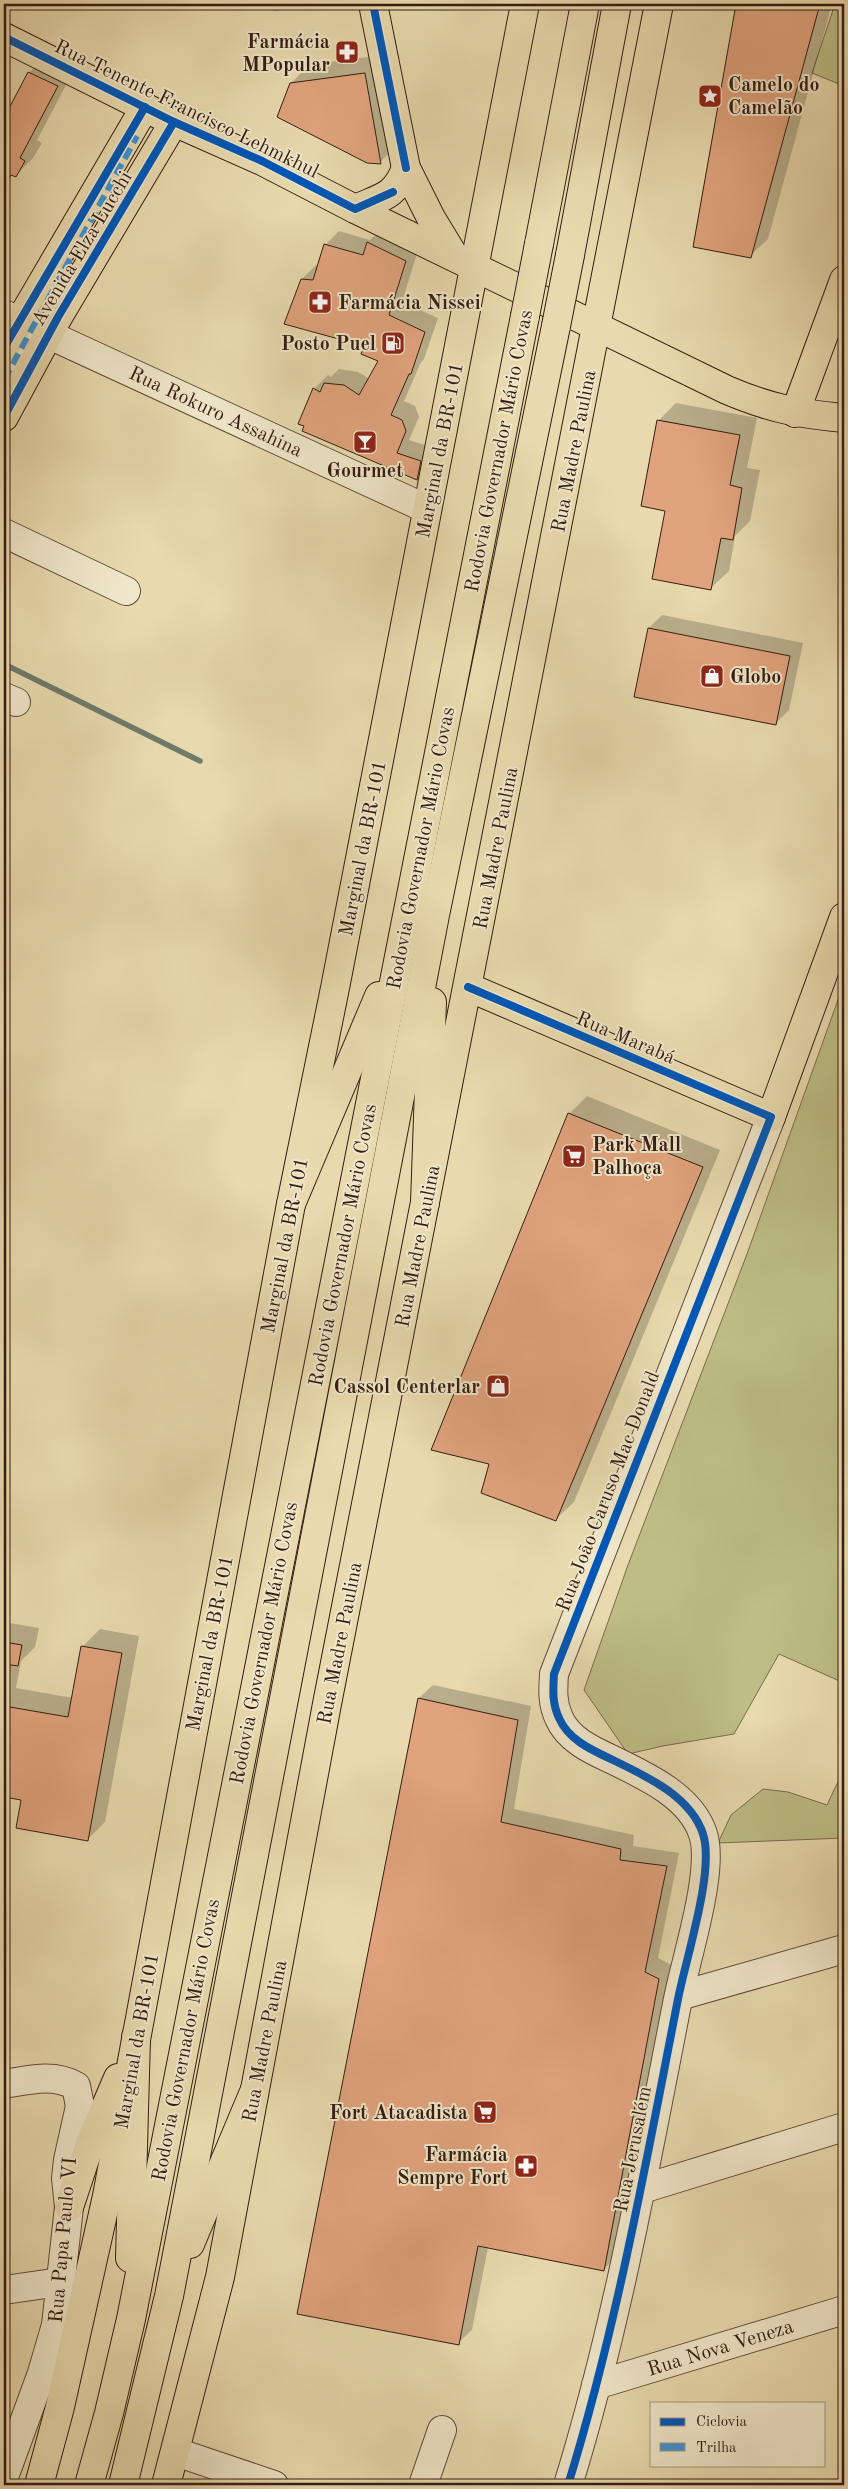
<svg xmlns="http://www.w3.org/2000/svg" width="848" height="2489" font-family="'Old Standard TT',serif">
	<rect width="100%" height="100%" fill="#e8daae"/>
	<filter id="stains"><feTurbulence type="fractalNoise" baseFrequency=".004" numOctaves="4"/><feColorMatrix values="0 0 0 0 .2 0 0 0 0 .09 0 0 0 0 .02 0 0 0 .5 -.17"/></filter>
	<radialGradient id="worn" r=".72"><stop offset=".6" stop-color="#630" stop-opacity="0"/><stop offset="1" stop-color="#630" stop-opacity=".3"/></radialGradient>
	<g fill="#bdbd85" stroke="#786c4c">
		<path d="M835 4H844V86L812 73Z"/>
		<path d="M844 983V1683L779 1654 734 1734 663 1746 628 1754 584 1690 628 1565 747 1254Z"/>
		<path d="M844 1769V1838L718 1843 731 1815 763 1789 788 1792 827 1805Z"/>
	</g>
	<g fill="#0003">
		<path d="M272 4H319L274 11Z"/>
		<path d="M737 4H832L768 239 750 256 695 246Z"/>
		<path d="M46 55 75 68 37 140 42 143 33 158 16 175 4 171V121L29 73Z"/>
		<path d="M382 55 398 145 380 162 291 83 309 65Z"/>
		<path d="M382 229 419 247 402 302 438 318 424 359 420 364 404 401 415 406 419 417 409 440 434 448 430 465 417 479 314 389 328 375 331 377 339 369 358 372 370 379 380 361 302 279 316 265 319 266 325 245 339 231 370 240Z"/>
		<path d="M676 403 757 418 747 468 760 470 750 521 735 536 729 571 711 588 666 510 658 421Z"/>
		<path d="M662 615 803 643 789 710 776 723 649 628Z"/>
		<path d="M587 1096 720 1150 574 1502 556 1519 569 1114Z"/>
		<path d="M4 1622 39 1628 35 1647 21 1661 16 1688 73 1698 82 1647 100 1629 139 1636 105 1822 87 1840 22 1799 4 1796Z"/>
		<path d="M433 1685 531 1706 514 1809 634 1835 633 1846 679 1853 658 1958 672 1965 617 2256 604 2269 488 2247 472 2330 458 2343 419 1698Z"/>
	</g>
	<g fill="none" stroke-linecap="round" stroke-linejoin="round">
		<path stroke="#6f7b6d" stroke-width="5.5" d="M4 664 200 761"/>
	</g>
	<g fill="#e0a37d" stroke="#341c12">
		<path d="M736 4H820L751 258 693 247Z"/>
		<path d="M28 72 58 86 20 158 25 161 16 177 11 175 4 189V118Z"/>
		<path d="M365 73 381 164 367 163 277 117 290 83Z"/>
		<path d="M367 242 406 261 389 315 425 332 411 374H409L391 415 402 420 406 431 397 453 421 461 417 480 302 431 304 426 298 424 313 388 320 392 324 383 344 385 359 395 378 361 361 354 364 346 284 324 301 279 313 280 324 244 363 255Z"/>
		<path d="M657 420 740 435 730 485 742 488 733 540 721 538 711 590 652 579 665 511 641 506Z"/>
		<path d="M648 628 790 656 776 725 634 697Z"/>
		<path d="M568 1113 703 1167 556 1521 481 1493 489 1464 431 1450Z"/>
		<path d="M4 1642 22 1645 18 1666 4 1664Z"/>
		<path d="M81 1646 122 1653 88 1841 16 1828 21 1800 4 1797V1706L68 1717Z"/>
		<path d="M418 1698 518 1720 501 1822 621 1849 620 1860 667 1866 645 1972 659 1979 604 2271 478 2246 459 2345 297 2314Z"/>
	</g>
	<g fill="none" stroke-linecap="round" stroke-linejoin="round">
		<g stroke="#614c39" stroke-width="30">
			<g id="minor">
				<path d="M4 314 427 509"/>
				<path d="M4 380 62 274"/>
				<path d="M4 533 126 591"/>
				<path d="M4 697 16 702"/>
				<path d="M679 1996 844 1949"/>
				<path d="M4 2084C29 2080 53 2073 76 2086L80 2106 68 2160 66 2178 69 2207 56 2325 42 2373 4 2477"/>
				<path d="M642 2189 844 2127"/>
				<path d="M4 2290 60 2282"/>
				<path d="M596 2385 844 2310"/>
				<path d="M176 2452 274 2485"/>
				<path d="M423 2485 442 2430"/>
				<path d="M568 2485C617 2326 646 2162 678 1999 686 1958 715 1870 703 1834 691 1797 648 1777 615 1761 594 1751 569 1741 559 1718 552 1703 553 1690 554 1674L771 1117"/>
			</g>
		</g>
		<g stroke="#341c12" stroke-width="30">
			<g id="major">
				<path d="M373 4 406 168 431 218 454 256"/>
				<path d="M4 37 174 122 262 161 355 209 727 390C769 408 799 414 844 418"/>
				<path d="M355 209C382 197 395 197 406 168"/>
				<path d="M4 348 145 107"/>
				<path d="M795 413 844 280"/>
				<path d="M4 417 58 317 174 122"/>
				<path d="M468 987 771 1117 844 917"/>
				<path d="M69 2207 91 2141 118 2078"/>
				<path d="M39 2485 60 2407 107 2196 291 1204 335 988 525 4"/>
				<path d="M166 2485 220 2277 327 1704 659 4"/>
			</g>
		</g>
		<g stroke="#341c12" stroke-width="30">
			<g id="highway">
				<path d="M539 244 585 4"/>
				<path d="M570 255 617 4"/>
				<path d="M425 1203 432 1002"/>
				<path d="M291 1204 379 996"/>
				<path d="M190 2244 254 2092"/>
				<path d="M130 2258 136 2037"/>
				<path d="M89 2485 109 2413 131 2319 525 316"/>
				<path d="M123 2485 169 2296 435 915 556 326"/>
			</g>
		</g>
		<use href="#minor" stroke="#f0e7ca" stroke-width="28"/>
		<use href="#major" stroke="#e8daae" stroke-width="28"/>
		<use href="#highway" stroke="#e8daae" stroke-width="28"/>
		<g stroke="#341c12" stroke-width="30" stroke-linecap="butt">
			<g id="highway-bridge">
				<path d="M525 316 539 244"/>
				<path d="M556 326 570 255"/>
			</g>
		</g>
		<use href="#highway-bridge" stroke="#e8daae" stroke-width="28"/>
		<path stroke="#3d94d3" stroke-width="6" stroke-dasharray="12 6" stroke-linecap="butt" d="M4 380 137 136"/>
		<g stroke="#f0e7ca" stroke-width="11">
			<g id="cycleway">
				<path d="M373 4 406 168"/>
				<path d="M4 37 174 122 262 161 355 209 393 192"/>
				<path d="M4 348 145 107"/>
				<path d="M4 417 58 317 174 122"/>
				<path d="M468 987 771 1117 554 1674C553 1690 552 1703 559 1718 569 1741 594 1751 615 1761 648 1777 691 1797 703 1834 715 1870 686 1958 678 1999 646 2162 617 2326 568 2485"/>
			</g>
		</g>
		<use href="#cycleway" stroke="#0057b8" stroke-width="8"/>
	</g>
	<defs>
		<g id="pharmacy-square" transform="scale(1.25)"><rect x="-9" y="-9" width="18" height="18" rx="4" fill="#8f2418" stroke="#f0e7ca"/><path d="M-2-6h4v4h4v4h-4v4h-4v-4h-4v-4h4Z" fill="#fff"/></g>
		<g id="sight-square" transform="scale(1.25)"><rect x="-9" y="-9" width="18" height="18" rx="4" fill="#8f2418" stroke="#f0e7ca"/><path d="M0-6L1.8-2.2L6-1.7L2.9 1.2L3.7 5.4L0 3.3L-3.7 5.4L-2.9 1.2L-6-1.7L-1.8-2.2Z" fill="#fff"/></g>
		<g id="fuel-square" transform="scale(1.25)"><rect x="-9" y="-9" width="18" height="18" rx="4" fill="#8f2418" stroke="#f0e7ca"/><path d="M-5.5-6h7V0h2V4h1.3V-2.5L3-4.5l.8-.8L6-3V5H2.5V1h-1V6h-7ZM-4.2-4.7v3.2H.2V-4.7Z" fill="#fff"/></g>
		<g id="bar-square" transform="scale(1.25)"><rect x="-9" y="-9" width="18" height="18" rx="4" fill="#8f2418" stroke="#f0e7ca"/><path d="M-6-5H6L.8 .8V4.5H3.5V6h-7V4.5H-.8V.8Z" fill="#fff"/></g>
		<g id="shop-square" transform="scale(1.25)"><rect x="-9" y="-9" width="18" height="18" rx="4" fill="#8f2418" stroke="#f0e7ca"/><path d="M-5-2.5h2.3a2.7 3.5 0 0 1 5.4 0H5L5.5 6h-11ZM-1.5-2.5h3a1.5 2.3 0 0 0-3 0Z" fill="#fff"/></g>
		<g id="supermarket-square" transform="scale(1.25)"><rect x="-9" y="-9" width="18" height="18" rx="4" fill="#8f2418" stroke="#f0e7ca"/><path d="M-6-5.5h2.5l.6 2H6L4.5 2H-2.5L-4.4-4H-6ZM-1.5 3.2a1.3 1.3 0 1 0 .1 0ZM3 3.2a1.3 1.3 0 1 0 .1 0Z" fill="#fff"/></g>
	</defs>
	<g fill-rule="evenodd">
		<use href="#pharmacy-square" x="347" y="52"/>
		<use href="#sight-square" x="710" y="96"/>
		<use href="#pharmacy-square" x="320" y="302"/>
		<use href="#fuel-square" x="393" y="343"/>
		<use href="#bar-square" x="365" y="442"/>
		<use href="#shop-square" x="712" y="676"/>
		<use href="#supermarket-square" x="574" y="1156"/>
		<use href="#shop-square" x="498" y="1386"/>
		<use href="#supermarket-square" x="485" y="2112"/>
		<use href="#pharmacy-square" x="526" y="2166"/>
	</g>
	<g text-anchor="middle" stroke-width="4" stroke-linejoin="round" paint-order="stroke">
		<g font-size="20" font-weight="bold" fill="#341c12" stroke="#f0e7ca" text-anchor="end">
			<text x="330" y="48">Farmácia<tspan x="330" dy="23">MPopular</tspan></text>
			<text x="728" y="91" text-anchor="start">Camelo do<tspan x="728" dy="23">Camelão</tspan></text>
			<text x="338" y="309" text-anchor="start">Farmácia Nissei</text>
			<text x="376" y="350">Posto Puel</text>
			<text x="365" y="477" text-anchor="middle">Gourmet</text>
			<text x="730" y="683" text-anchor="start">Globo</text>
			<text x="592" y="1151" text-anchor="start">Park Mall<tspan x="592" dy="23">Palhoça</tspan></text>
			<text x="480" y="1393">Cassol Centerlar</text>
			<text x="468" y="2119">Fort Atacadista</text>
			<text x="508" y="2161">Farmácia<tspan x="508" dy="23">Sempre Fort</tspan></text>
		</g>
		<g font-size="20" fill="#341c12" stroke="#f0e7ca">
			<text transform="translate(187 108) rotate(26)" y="7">Rua Tenente Francisco Lehmkhul</text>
			<text transform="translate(81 248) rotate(-59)" y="7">Avenida Elza Lucchi</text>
			<text transform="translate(216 411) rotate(25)" y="7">Rua Rokuro Assahina</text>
			<text transform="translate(439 450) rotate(-79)" y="7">Marginal da BR-101</text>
			<text transform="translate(498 451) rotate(-79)" y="7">Rodovia Governador Mário Covas</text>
			<text transform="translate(573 451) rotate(-79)" y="7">Rua Madre Paulina</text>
			<text transform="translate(362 848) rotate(-79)" y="7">Marginal da BR-101</text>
			<text transform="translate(420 848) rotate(-79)" y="7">Rodovia Governador Mário Covas</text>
			<text transform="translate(495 848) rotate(-79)" y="7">Rua Madre Paulina</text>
			<text transform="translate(626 1037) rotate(23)" y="7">Rua Marabá</text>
			<text transform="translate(284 1245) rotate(-79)" y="7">Marginal da BR-101</text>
			<text transform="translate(342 1245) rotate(-79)" y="7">Rodovia Governador Mário Covas</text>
			<text transform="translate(417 1246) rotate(-79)" y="7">Rua Madre Paulina</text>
			<text transform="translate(607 1491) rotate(-69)" y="7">Rua João Caruso Mac Donald</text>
			<text transform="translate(209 1643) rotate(-79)" y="7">Marginal da BR-101</text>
			<text transform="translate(263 1643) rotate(-79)" y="7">Rodovia Governador Mário Covas</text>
			<text transform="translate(339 1643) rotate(-79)" y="7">Rua Madre Paulina</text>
			<text transform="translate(185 2040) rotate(-79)" y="7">Rodovia Governador Mário Covas</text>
			<text transform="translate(136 2041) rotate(-80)" y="7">Marginal da BR-101</text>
			<text transform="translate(264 2041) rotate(-79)" y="7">Rua Madre Paulina</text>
			<text transform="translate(632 2149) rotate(-79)" y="7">Rua Jerusalém</text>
			<text transform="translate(62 2240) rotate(-85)" y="7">Rua Papa Paulo VI</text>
			<text transform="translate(720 2347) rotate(-17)" y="7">Rua Nova Veneza</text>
		</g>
	</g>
	<rect width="848" height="2489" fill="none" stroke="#e8daae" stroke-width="20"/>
	<rect x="5" y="5" width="838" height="2479" fill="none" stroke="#341c12" stroke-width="2.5"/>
	<rect x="10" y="10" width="828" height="2469" fill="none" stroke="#341c12"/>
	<rect x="650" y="2402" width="175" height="65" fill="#f0e7ca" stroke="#a59680"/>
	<rect x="660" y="2418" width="25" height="8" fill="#0057b8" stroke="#a59680"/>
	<text x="696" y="2426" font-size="15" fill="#341c12">Ciclovia</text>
	<rect x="660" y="2443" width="25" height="8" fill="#3d94d3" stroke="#a59680"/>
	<text x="696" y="2452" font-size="15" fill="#341c12">Trilha</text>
	<rect width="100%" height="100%" filter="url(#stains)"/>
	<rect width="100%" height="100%" fill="url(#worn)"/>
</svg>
